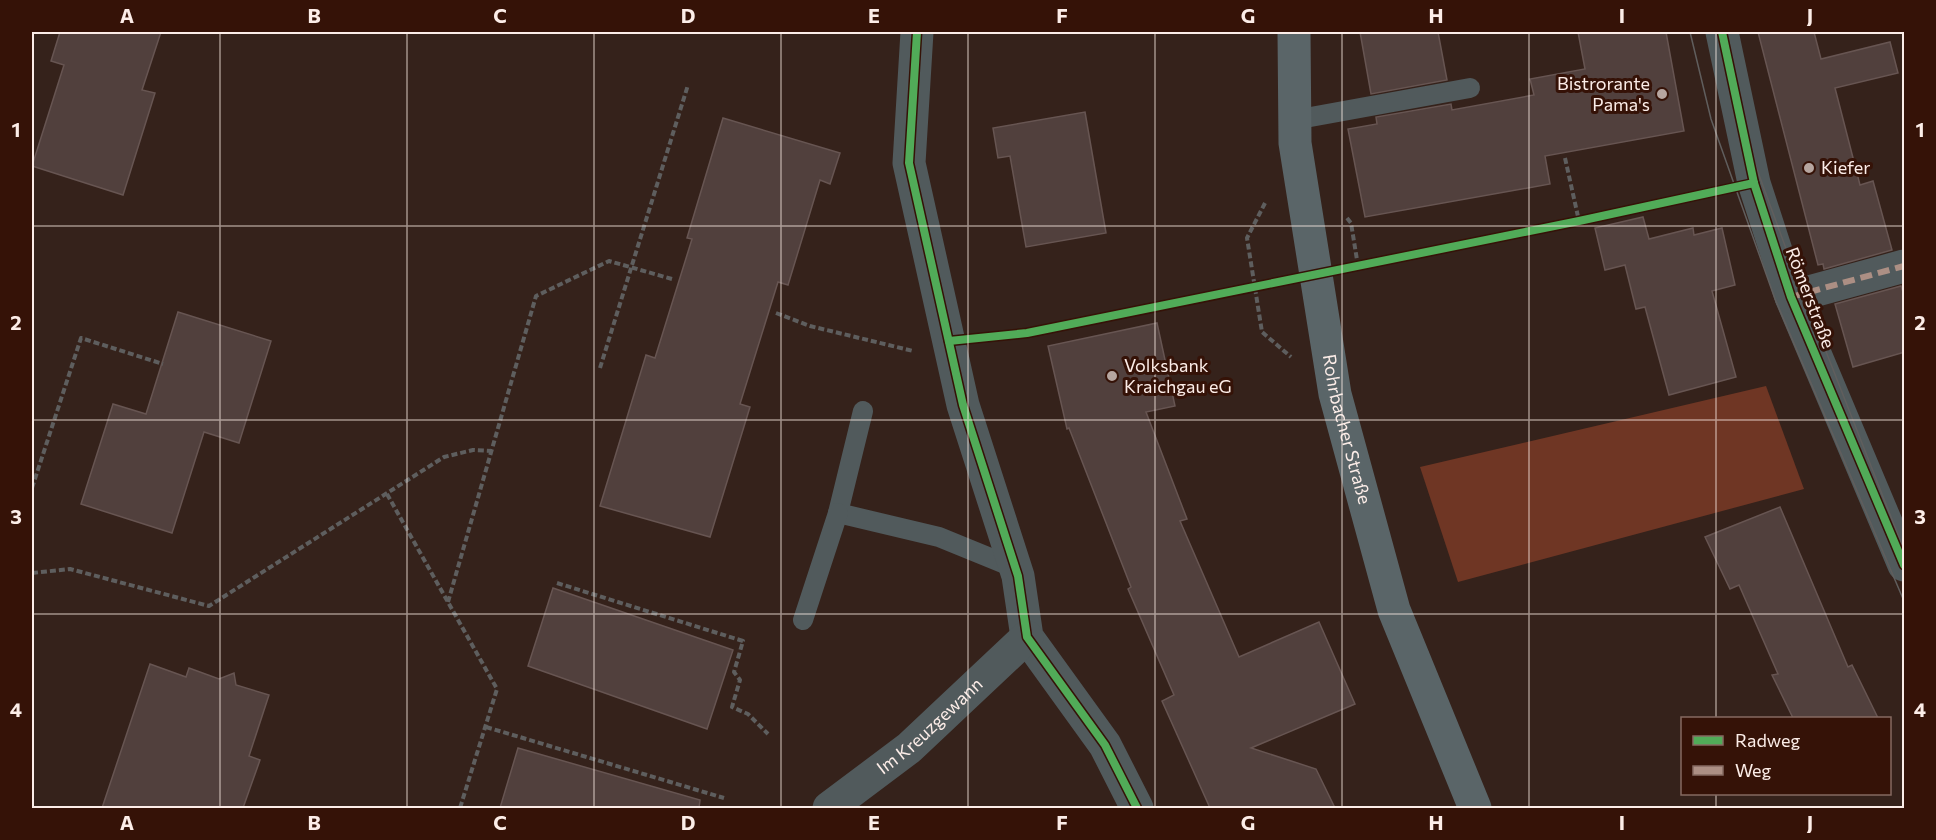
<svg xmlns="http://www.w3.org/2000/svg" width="1936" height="840" font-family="Commissioner,sans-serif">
	<rect width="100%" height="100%" fill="#35221b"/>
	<path fill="#6f3624" d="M1766 386 1804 489 1458 582 1420 467Z"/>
	<g fill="#51403d" stroke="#675552" stroke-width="1.5">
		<path d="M60 32H161L142 90 155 93 123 195 32 166 64 65 51 61Z"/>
		<path d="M1360 32H1438L1447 80 1371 94Z"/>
		<path d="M1578 32H1666L1684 131 1545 156 1550 184 1365 217 1348 129 1377 124 1376 117 1451 104 1452 110 1534 95 1530 79 1585 69Z"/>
		<path d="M1758 32H1814L1821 59 1890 42 1898 73 1835 88 1860 185 1873 181 1892 250 1824 269 1823 264 1818 265Z"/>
		<path d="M1085 112 1106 233 1026 247 1010 156 998 158 993 128Z"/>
		<path d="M723 118 840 153 830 184 820 180 788 285 778 282 740 404 750 407 710 537 600 506 646 355 655 358 692 239 687 238Z"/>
		<path d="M1643 217 1649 239 1693 228 1694 235 1722 228 1735 285 1712 291 1736 377 1669 395 1645 307 1636 309 1625 265 1605 270 1595 228Z"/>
		<path d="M1901 286 1905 298V352L1853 367 1835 304Z"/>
		<path d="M178 312 271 341 239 443 204 432 172 533 81 504 113 404 146 414Z"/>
		<path d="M1157 323 1175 406 1146 412 1187 519 1180 521 1239 657 1319 622 1355 704 1251 748 1316 769 1335 808H1210L1162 701 1174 695 1128 589 1131 587 1069 428 1067 429 1048 346Z"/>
		<path d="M1780 507 1848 667 1852 665 1878 718H1793L1772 675 1778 674 1739 585 1730 589 1705 537Z"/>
		<path d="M553 588 733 650 707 729 528 666Z"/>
		<path d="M150 664 186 677 189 668 219 679 234 673 236 685 269 695 249 756 260 760 243 808H102Z"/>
		<path d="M518 748 700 800 699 808H500Z"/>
	</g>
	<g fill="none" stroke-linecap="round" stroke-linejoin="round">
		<g stroke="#5e5e5e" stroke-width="4" stroke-dasharray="6 3" stroke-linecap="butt">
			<path d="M1565 158 1579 221"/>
			<path d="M1265 203 1247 238 1262 332 1291 357"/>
			<path d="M1347 218 1351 223 1358 266"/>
			<path d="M776 313 810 326 913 351"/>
			<path d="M600 368 688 85"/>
			<path d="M32 488 81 338 163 364"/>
			<path d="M387 494 497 689 460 808"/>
			<path d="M32 573 70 569 209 606 444 457 473 450 492 451"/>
			<path d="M557 583 743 641 734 672 740 680 732 707 748 714 768 734"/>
			<path d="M448 602 536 296 609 261 672 279"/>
			<path d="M486 727 724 798"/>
		</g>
		<g stroke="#515a5c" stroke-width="20">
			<path d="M1294 120 1470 88"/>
			<path d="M863 411 838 513 939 537 1015 568"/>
			<path d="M803 620 838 513"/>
		</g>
		<g stroke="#515a5c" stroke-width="33">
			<path d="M917 32 909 163 963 405 1018 576 1027 637 1105 745 1137 808"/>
			<path d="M1722 32 1754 183 1791 297 1904 565"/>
			<path d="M1791 297 1904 266"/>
			<path id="s1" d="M829 808 909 748 1027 637"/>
		</g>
		<path stroke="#5a6568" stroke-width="33" id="s2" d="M1294 32 1295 143 1335 394 1394 610 1475 808"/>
		<g stroke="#605e5d" stroke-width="1.5">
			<path d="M1690 32 1711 119 1775 299 1904 601"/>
			<path d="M1717 32 1736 112 1792 265 1904 550"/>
		</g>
		<path stroke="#ac8f84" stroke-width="6" stroke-dasharray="12 6" stroke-linecap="butt" d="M1791 297 1904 266"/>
		<g stroke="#351207" stroke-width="11">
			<g id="cycleway">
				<path d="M917 32 909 163 963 405 1018 576 1027 637 1105 745 1137 808"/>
				<path d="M1722 32 1754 183 1791 297 1904 565"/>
				<path d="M949 341 1027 333 1579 221 1754 183"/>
			</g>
		</g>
		<use href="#cycleway" stroke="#51ab58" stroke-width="8"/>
	</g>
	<path fill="none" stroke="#fcede8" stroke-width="1.5" stroke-opacity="0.55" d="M220 32V808M407 32V808M594 32V808M781 32V808M968 32V808M1155 32V808M1342 32V808M1529 32V808M1716 32V718M32 226H1904M32 420H1904M32 614H1904M1716 794V808"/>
	<g fill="#b6a6a0" stroke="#351207" stroke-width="2">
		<circle cx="1662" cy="94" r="6"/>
		<circle cx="1809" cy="168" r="6"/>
		<circle cx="1112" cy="376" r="6"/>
	</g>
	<g text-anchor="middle" stroke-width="6" stroke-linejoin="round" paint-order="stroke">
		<g font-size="18" fill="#fcede8" stroke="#351207" text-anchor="start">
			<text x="1650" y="90" text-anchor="end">Bistrorante<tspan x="1650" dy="21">Pama's</tspan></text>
			<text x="1821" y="174">Kiefer</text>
			<text x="1124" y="372">Volksbank<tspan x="1124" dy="21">Kraichgau eG</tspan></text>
		</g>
		<g font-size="18" fill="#fcede8" stroke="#351207">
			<text transform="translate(1810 298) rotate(69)" y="6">Römerstraße</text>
			<text dy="6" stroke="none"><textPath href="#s2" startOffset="402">Rohrbacher Straße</textPath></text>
			<text dy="6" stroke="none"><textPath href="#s1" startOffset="130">Im Kreuzgewann</textPath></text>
		</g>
	</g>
	<rect width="1936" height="840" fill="none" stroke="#351207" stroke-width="66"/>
	<rect x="1681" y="717" width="210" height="78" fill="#351207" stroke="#856a61" stroke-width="1.5"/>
	<rect x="1693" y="736" width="30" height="9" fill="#51ab58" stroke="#856a61" stroke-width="1.5"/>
	<text x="1735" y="747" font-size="18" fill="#fcede8">Radweg</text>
	<rect x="1693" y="766" width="30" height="9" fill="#ac8f84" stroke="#856a61" stroke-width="1.5"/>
	<text x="1735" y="777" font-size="18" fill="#fcede8">Weg</text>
	<rect x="33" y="33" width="1870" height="774" fill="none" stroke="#fcede8" stroke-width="2"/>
	<g font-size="20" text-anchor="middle" font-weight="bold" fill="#fcede8">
		<text x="127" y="23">A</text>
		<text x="314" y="23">B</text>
		<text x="500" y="23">C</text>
		<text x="688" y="23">D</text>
		<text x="874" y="23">E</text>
		<text x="1062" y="23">F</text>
		<text x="1248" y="23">G</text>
		<text x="1436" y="23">H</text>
		<text x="1622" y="23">I</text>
		<text x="1810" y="23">J</text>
		<text x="16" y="137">1</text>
		<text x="1920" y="137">1</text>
		<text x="16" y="330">2</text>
		<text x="1920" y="330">2</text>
		<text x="16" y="524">3</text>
		<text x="1920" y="524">3</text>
		<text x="16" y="717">4</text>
		<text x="1920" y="717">4</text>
		<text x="127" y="830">A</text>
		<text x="314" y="830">B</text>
		<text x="500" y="830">C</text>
		<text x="688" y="830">D</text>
		<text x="874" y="830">E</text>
		<text x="1062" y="830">F</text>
		<text x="1248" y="830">G</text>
		<text x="1436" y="830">H</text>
		<text x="1622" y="830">I</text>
		<text x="1810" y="830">J</text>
	</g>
</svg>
